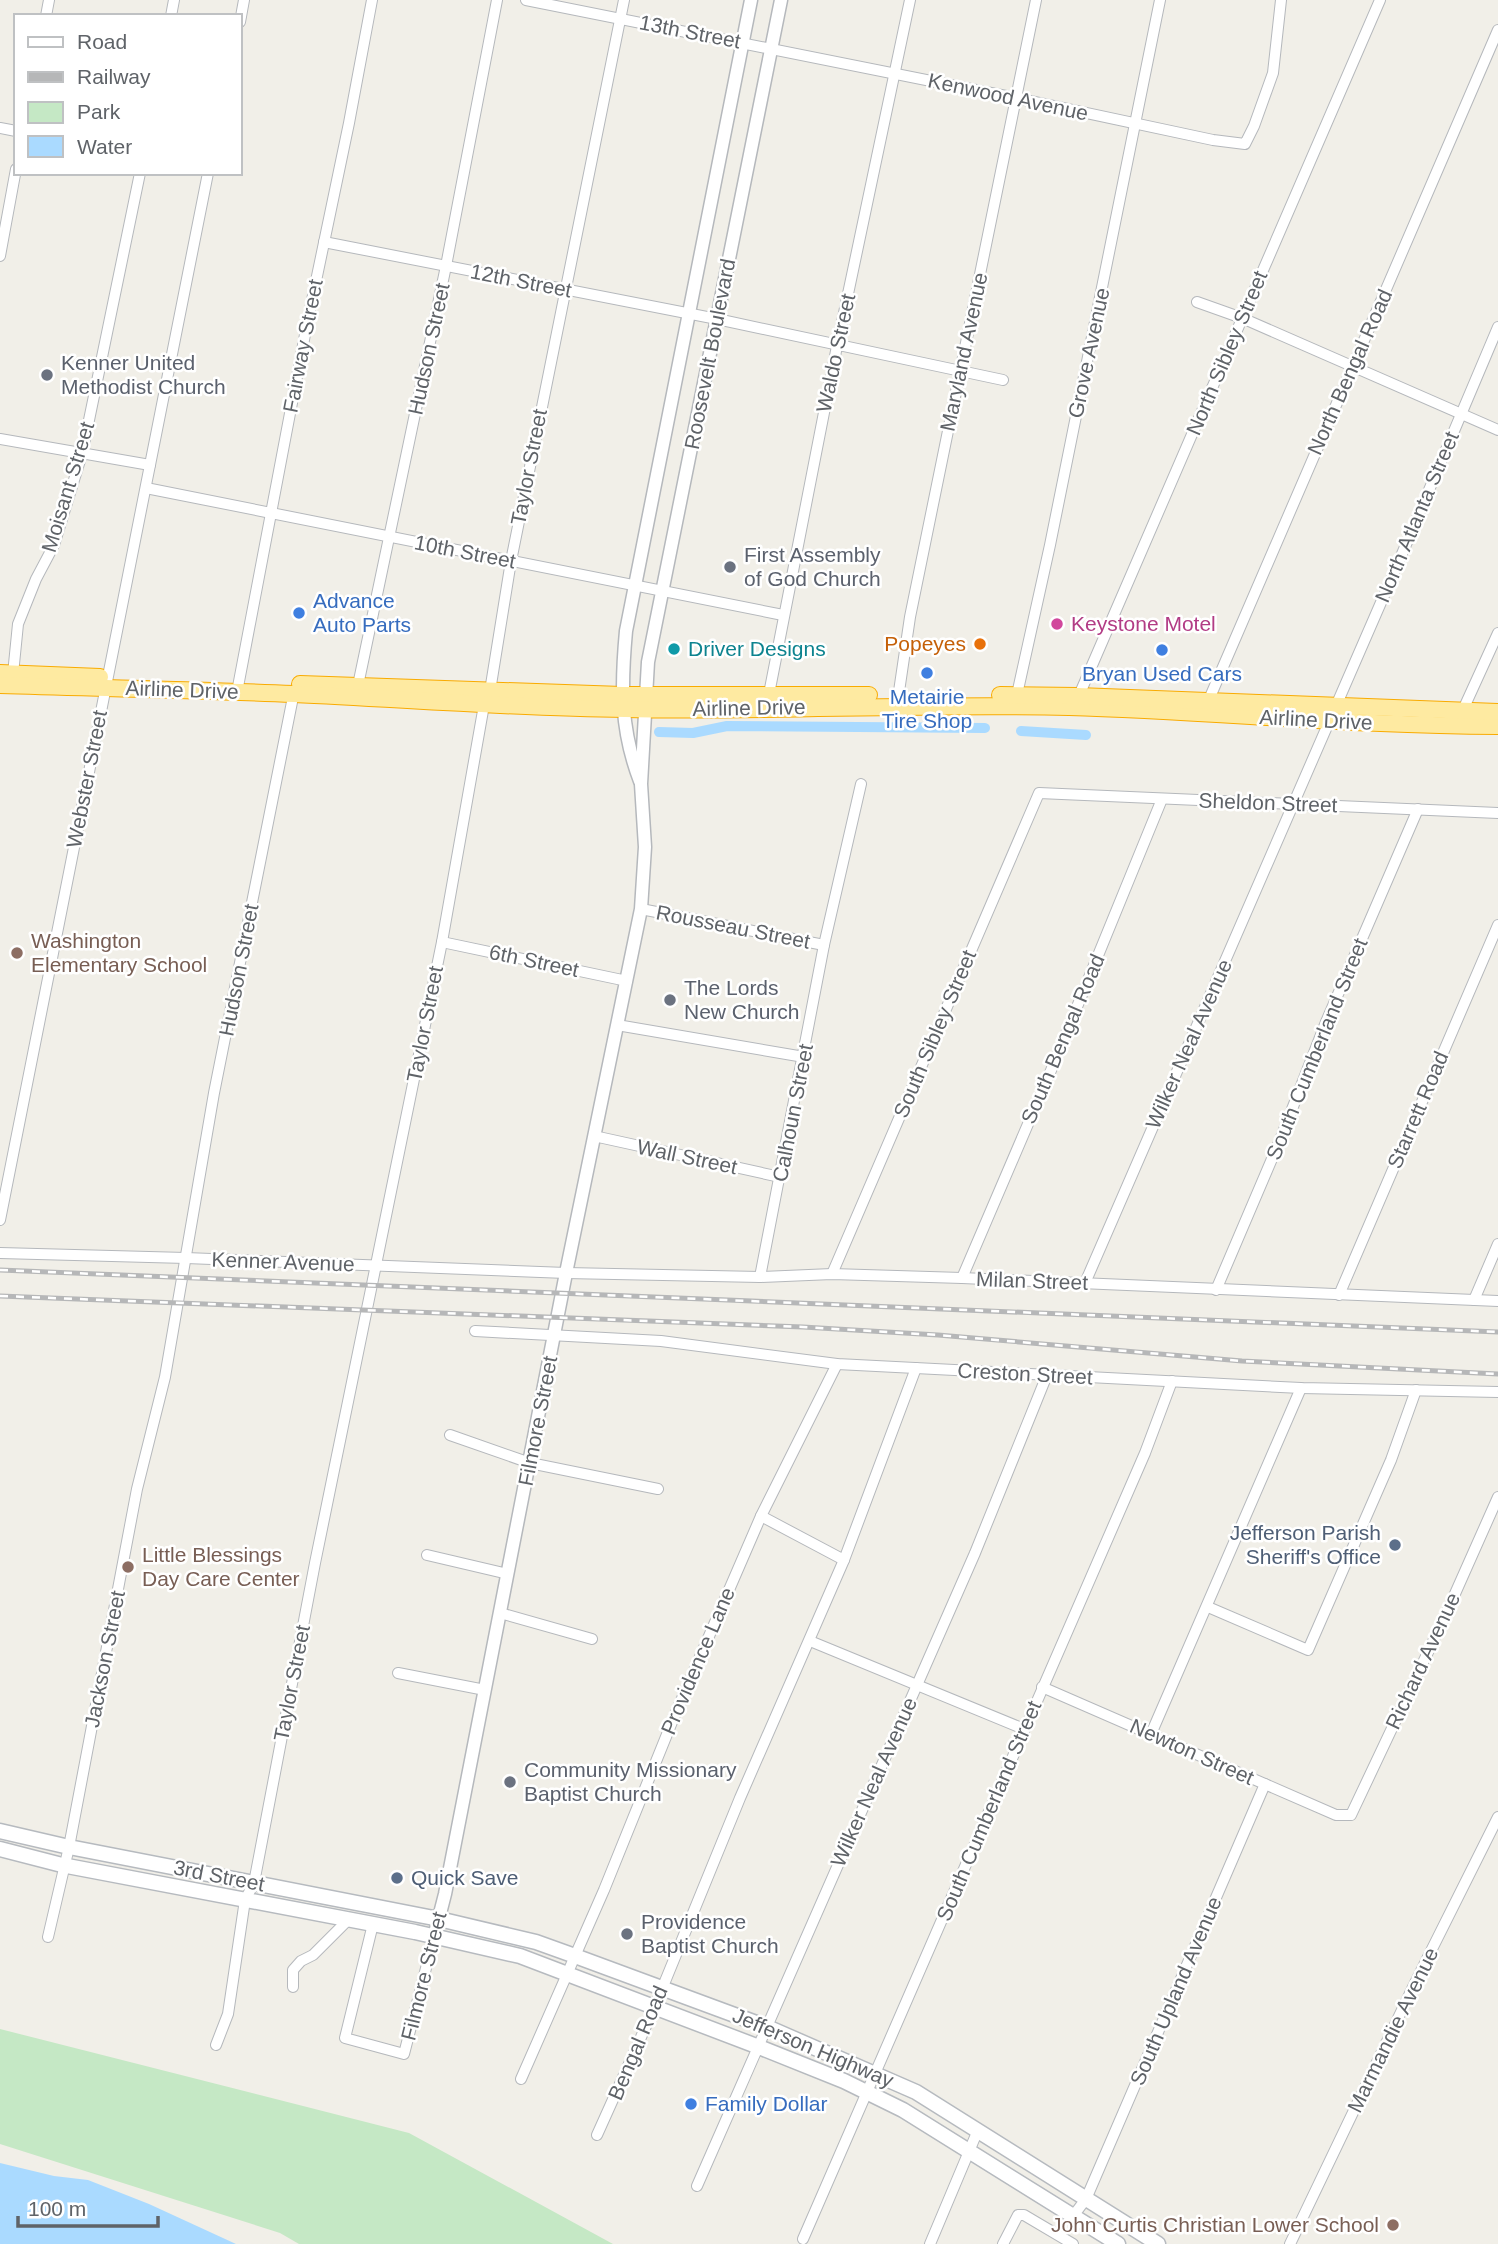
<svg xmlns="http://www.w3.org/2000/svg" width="1498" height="2244" font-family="Helvetica,sans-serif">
	<rect width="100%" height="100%" fill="#f1efe8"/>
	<path fill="#c5e8c5" d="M0 2029 409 2133 613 2244H299L280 2233 0 2144Z"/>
	<path fill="#aadaff" d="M0 2163 54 2176 88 2180 149 2204 236 2244H0Z"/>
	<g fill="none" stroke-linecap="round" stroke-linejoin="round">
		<g stroke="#aadaff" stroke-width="10">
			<path d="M1021 731 1086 735"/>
			<path d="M659 732 693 733 727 726 985 728"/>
		</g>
		<g stroke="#b5b8bc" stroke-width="12">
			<g id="minor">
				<path d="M526 0 1016 98 1213 140 1245 144 1254 126 1273 73 1281 0"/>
				<path d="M46 16 49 0"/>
				<path d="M171 16 174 0"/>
				<path d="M240 22 244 0"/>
				<path d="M0 128 16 131"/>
				<path d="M324 242 717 319 1003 380"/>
				<path d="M0 256 16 169"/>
				<path d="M1197 302 1242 318 1498 430"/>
				<path d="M0 439 150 465"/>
				<path d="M146 488 783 615"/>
				<path d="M13 674 18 624 36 579 54 545 82 454 140 173"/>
				<path d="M357 690 446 266 497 0"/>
				<path d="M237 692 307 324 349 123 372 0"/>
				<path d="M768 699 837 346 910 0"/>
				<path d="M1016 699 1050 545 1160 0"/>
				<path d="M1077 700 1380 0"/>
				<path d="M1207 704 1498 30"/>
				<path d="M897 705 910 617 1036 0"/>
				<path d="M1462 712 1498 633"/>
				<path d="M641 909 824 945"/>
				<path d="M442 942 627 981"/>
				<path d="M617 1025 804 1057"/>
				<path d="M594 1136 780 1177"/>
				<path d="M0 1220 208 173"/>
				<path d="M0 1253 186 1258 566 1273 760 1277 832 1274 962 1278 1498 1301"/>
				<path d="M832 1274 1039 793 1498 813"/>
				<path d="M760 1277 824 945 861 784"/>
				<path d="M962 1278 1052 1068 1162 799"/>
				<path d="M1085 1283 1399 561 1498 327"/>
				<path d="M1216 1290 1280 1140 1326 1022 1418 809"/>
				<path d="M1339 1295 1498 925"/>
				<path d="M1474 1300 1498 1244"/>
				<path d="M475 1331 661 1341 837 1364 1301 1388 1498 1392"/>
				<path d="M450 1435 530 1463 658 1489"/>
				<path d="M761 1516 844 1560"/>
				<path d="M427 1555 508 1574"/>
				<path d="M1208 1607 1308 1650 1391 1460 1416 1390"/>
				<path d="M500 1613 592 1639"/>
				<path d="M810 1641 1024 1729"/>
				<path d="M398 1673 485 1690"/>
				<path d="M1042 1687 1336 1815H1351L1446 1614 1498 1497"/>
				<path d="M1151 1734 1301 1388"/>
				<path d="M373 1924 345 2038 404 2054 434 1937"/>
				<path d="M48 1937 69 1847 137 1489 165 1377 214 1093 294 692"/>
				<path d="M293 1987V1970L301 1961 313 1955 349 1919"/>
				<path d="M216 2045 228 2014 245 1900 254 1883 315 1563 442 942 484 705 490 691 511 561 624 0"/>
				<path d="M521 2079 604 1890 674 1717 761 1516 837 1364"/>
				<path d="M597 2135 655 2006 740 1798 844 1560 916 1368"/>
				<path d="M697 2186 975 1553 1047 1375"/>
				<path d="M1073 2216 1086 2199 1265 1784"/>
				<path d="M803 2239 1145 1453 1172 1381"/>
				<path d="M930 2244 978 2130"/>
				<path d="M1003 2244 1018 2215H1024L1073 2244"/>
				<path d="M1290 2244 1413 1987 1498 1817"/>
			</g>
		</g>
		<g stroke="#b5b8bc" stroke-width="15">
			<g id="tertiary">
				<path d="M640 781C620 729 621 685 626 631L751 0"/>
				<path d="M434 1937 445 1894 566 1273 641 909 645 847 641 784 648 662 781 0"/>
			</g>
		</g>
		<g stroke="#b6babf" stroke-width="17">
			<g id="secondary">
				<path d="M0 1831 69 1847 439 1919 536 1942 575 1956 767 2027 916 2092 1158 2244"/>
				<path d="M0 1849 62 1865 415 1932 520 1956 759 2047 844 2081 903 2110 1118 2244"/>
			</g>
		</g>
		<g stroke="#f9ab00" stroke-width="18">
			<g id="trunk">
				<path d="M0 673 100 677"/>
				<path d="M300 684 622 695H869"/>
				<path d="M0 685C98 688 196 690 294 694 404 699 514 708 625 709 773 712 921 703 1069 707 1212 711 1355 726 1498 726"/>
				<path d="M1000 695 1078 696 1498 712"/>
			</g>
		</g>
		<use href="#minor" stroke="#fff" stroke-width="10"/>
		<use href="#tertiary" stroke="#fff" stroke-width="12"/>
		<use href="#secondary" stroke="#fff" stroke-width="14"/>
		<use href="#trunk" stroke="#feeaa1" stroke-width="16"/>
		<g stroke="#b6b7b8" stroke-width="5">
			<g id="rail">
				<path d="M0 1270 1498 1332"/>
				<path d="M0 1296 803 1327 938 1335 1242 1361 1498 1374"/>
			</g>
		</g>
		<use href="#rail" stroke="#fff" stroke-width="2.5" stroke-dasharray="8" stroke-linecap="butt"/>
	</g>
	<g fill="#6b7280" stroke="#fff" stroke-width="2.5">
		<circle cx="47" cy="375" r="7"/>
		<circle cx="730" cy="567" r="7"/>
		<circle cx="670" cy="1000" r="7"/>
		<circle cx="510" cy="1782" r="7"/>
		<circle cx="627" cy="1934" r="7"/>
	</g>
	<g fill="#3f7fe0" stroke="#fff" stroke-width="2.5">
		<circle cx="299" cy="613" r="7"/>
		<circle cx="1162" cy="650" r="7"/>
		<circle cx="927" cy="673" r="7"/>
		<circle cx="691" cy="2104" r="7"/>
	</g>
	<circle fill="#d1479c" stroke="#fff" stroke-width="2.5" cx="1057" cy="624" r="7"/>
	<circle fill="#e8710a" stroke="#fff" stroke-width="2.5" cx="980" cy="644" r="7"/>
	<circle fill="#0f9aa8" stroke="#fff" stroke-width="2.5" cx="674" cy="649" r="7"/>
	<g fill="#8d6e63" stroke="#fff" stroke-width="2.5">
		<circle cx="17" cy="953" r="7"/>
		<circle cx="128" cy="1567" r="7"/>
		<circle cx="1393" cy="2225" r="7"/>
	</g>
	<g fill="#5c6f8a" stroke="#fff" stroke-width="2.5">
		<circle cx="1395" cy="1545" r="7"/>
		<circle cx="397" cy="1878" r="7"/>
	</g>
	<g text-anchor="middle" stroke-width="5" stroke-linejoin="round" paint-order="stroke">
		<g font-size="21" fill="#5f6368" stroke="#fff">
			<text transform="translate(690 32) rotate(11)" y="7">13th Street</text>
			<text transform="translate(1008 97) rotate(12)" y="7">Kenwood Avenue</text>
			<text transform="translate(521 281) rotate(11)" y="7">12th Street</text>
			<text transform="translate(303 346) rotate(-79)" y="7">Fairway Street</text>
			<text transform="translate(429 349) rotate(-78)" y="7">Hudson Street</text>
			<text transform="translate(964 352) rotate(-78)" y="7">Maryland Avenue</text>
			<text transform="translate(836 353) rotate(-78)" y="7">Waldo Street</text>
			<text transform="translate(1089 353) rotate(-78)" y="7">Grove Avenue</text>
			<text transform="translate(1227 353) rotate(-67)" y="7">North Sibley Street</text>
			<text transform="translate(710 354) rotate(-79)" y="7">Roosevelt Boulevard</text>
			<text transform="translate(1350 372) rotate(-66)" y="7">North Bengal Road</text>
			<text transform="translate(529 467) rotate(-79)" y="7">Taylor Street</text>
			<text transform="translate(68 487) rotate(-73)" y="7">Moisant Street</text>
			<text transform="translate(1417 517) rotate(-67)" y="7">North Atlanta Street</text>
			<text transform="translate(465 552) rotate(11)" y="7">10th Street</text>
			<text transform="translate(182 690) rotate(2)" y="7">Airline Drive</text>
			<text transform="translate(749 708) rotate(-1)" y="7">Airline Drive</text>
			<text transform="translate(1316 720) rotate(3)" y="7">Airline Drive</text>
			<text transform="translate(87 779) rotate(-79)" y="7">Webster Street</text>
			<text transform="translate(1268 803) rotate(2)" y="7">Sheldon Street</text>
			<text transform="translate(733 927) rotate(11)" y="7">Rousseau Street</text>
			<text transform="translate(534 961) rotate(12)" y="7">6th Street</text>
			<text transform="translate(239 970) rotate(-79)" y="7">Hudson Street</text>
			<text transform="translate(425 1024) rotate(-79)" y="7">Taylor Street</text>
			<text transform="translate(935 1034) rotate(-67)" y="7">South Sibley Street</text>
			<text transform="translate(1063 1039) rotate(-67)" y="7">South Bengal Road</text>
			<text transform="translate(1189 1044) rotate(-66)" y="7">Wilker Neal Avenue</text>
			<text transform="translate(1317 1049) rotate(-68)" y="7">South Cumberland Street</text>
			<text transform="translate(1418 1110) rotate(-67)" y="7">Starrett Road</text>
			<text transform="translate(793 1113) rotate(-79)" y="7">Calhoun Street</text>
			<text transform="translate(687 1157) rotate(12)" y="7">Wall Street</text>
			<text transform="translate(283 1262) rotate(2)" y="7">Kenner Avenue</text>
			<text transform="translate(1032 1281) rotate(2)" y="7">Milan Street</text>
			<text transform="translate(1025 1374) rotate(3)" y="7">Creston Street</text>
			<text transform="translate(538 1421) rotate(-79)" y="7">Filmore Street</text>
			<text transform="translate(105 1659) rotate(-79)" y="7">Jackson Street</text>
			<text transform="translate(698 1661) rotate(-67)" y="7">Providence Lane</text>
			<text transform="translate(1423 1661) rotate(-65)" y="7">Richard Avenue</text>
			<text transform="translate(292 1683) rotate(-79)" y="7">Taylor Street</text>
			<text transform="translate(1192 1752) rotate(24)" y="7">Newton Street</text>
			<text transform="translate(874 1782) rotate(-66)" y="7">Wilker Neal Avenue</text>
			<text transform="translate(989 1811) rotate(-67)" y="7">South Cumberland Street</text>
			<text transform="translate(219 1876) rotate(11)" y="7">3rd Street</text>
			<text transform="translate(424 1976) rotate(-76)" y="7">Filmore Street</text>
			<text transform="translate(1176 1991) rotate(-67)" y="7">South Upland Avenue</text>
			<text transform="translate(1393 2030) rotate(-64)" y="7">Marmandie Avenue</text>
			<text transform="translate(638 2043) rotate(-67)" y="7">Bengal Road</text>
			<text transform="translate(813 2048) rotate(23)" y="7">Jefferson Highway</text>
		</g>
		<g font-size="21" fill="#5b616d" stroke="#fff" text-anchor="start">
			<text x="61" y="370">Kenner United<tspan x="61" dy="24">Methodist Church</tspan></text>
			<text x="744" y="562">First Assembly<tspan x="744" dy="24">of God Church</tspan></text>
			<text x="684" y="995">The Lords<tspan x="684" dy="24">New Church</tspan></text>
			<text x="524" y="1777">Community Missionary<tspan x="524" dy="24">Baptist Church</tspan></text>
			<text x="641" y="1929">Providence<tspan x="641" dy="24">Baptist Church</tspan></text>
		</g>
		<g font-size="21" fill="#366cbe" stroke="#fff" text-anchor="start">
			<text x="313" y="608">Advance<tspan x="313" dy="24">Auto Parts</tspan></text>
			<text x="1162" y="681" text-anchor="middle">Bryan Used Cars</text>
			<text x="927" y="704" text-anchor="middle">Metairie<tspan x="927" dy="24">Tire Shop</tspan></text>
			<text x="705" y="2111">Family Dollar</text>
		</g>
		<g font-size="21" fill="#b23c85" stroke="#fff" text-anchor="start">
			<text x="1071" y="631">Keystone Motel</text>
		</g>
		<g font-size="21" fill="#c56008" stroke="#fff" text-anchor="end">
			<text x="966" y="651">Popeyes</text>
		</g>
		<g font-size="21" fill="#0d838f" stroke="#fff" text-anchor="start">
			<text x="688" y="656">Driver Designs</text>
		</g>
		<g font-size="21" fill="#785e54" stroke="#fff" text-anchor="start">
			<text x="31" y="948">Washington<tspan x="31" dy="24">Elementary School</tspan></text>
			<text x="142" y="1562">Little Blessings<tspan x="142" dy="24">Day Care Center</tspan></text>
			<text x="1379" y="2232" text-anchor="end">John Curtis Christian Lower School</text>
		</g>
		<g font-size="21" fill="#4e5e75" stroke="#fff" text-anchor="end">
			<text x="1381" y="1540">Jefferson Parish<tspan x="1381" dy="24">Sheriff's Office</tspan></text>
			<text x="411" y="1885" text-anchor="start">Quick Save</text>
		</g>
	</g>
	<rect x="14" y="14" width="228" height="161" fill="#ffffff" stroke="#bfc1c3" stroke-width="2"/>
	<rect x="28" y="37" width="35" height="10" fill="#ffffff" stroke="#bfc1c3" stroke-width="2"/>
	<text x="77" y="49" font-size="21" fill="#5f6368">Road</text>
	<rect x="28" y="72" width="35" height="10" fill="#b6b7b8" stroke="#bfc1c3" stroke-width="2"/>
	<text x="77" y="84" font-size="21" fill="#5f6368">Railway</text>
	<rect x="28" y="102" width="35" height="21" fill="#c5e8c5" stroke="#bfc1c3" stroke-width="2"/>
	<text x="77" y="119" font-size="21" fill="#5f6368">Park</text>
	<rect x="28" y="136" width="35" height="21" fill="#aadaff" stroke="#bfc1c3" stroke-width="2"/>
	<text x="77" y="154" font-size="21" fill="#5f6368">Water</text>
	<path d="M18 2216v10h140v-10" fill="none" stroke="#5f6368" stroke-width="3.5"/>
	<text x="28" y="2216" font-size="21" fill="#5f6368" stroke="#ffffff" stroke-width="5" paint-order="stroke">100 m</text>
</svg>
